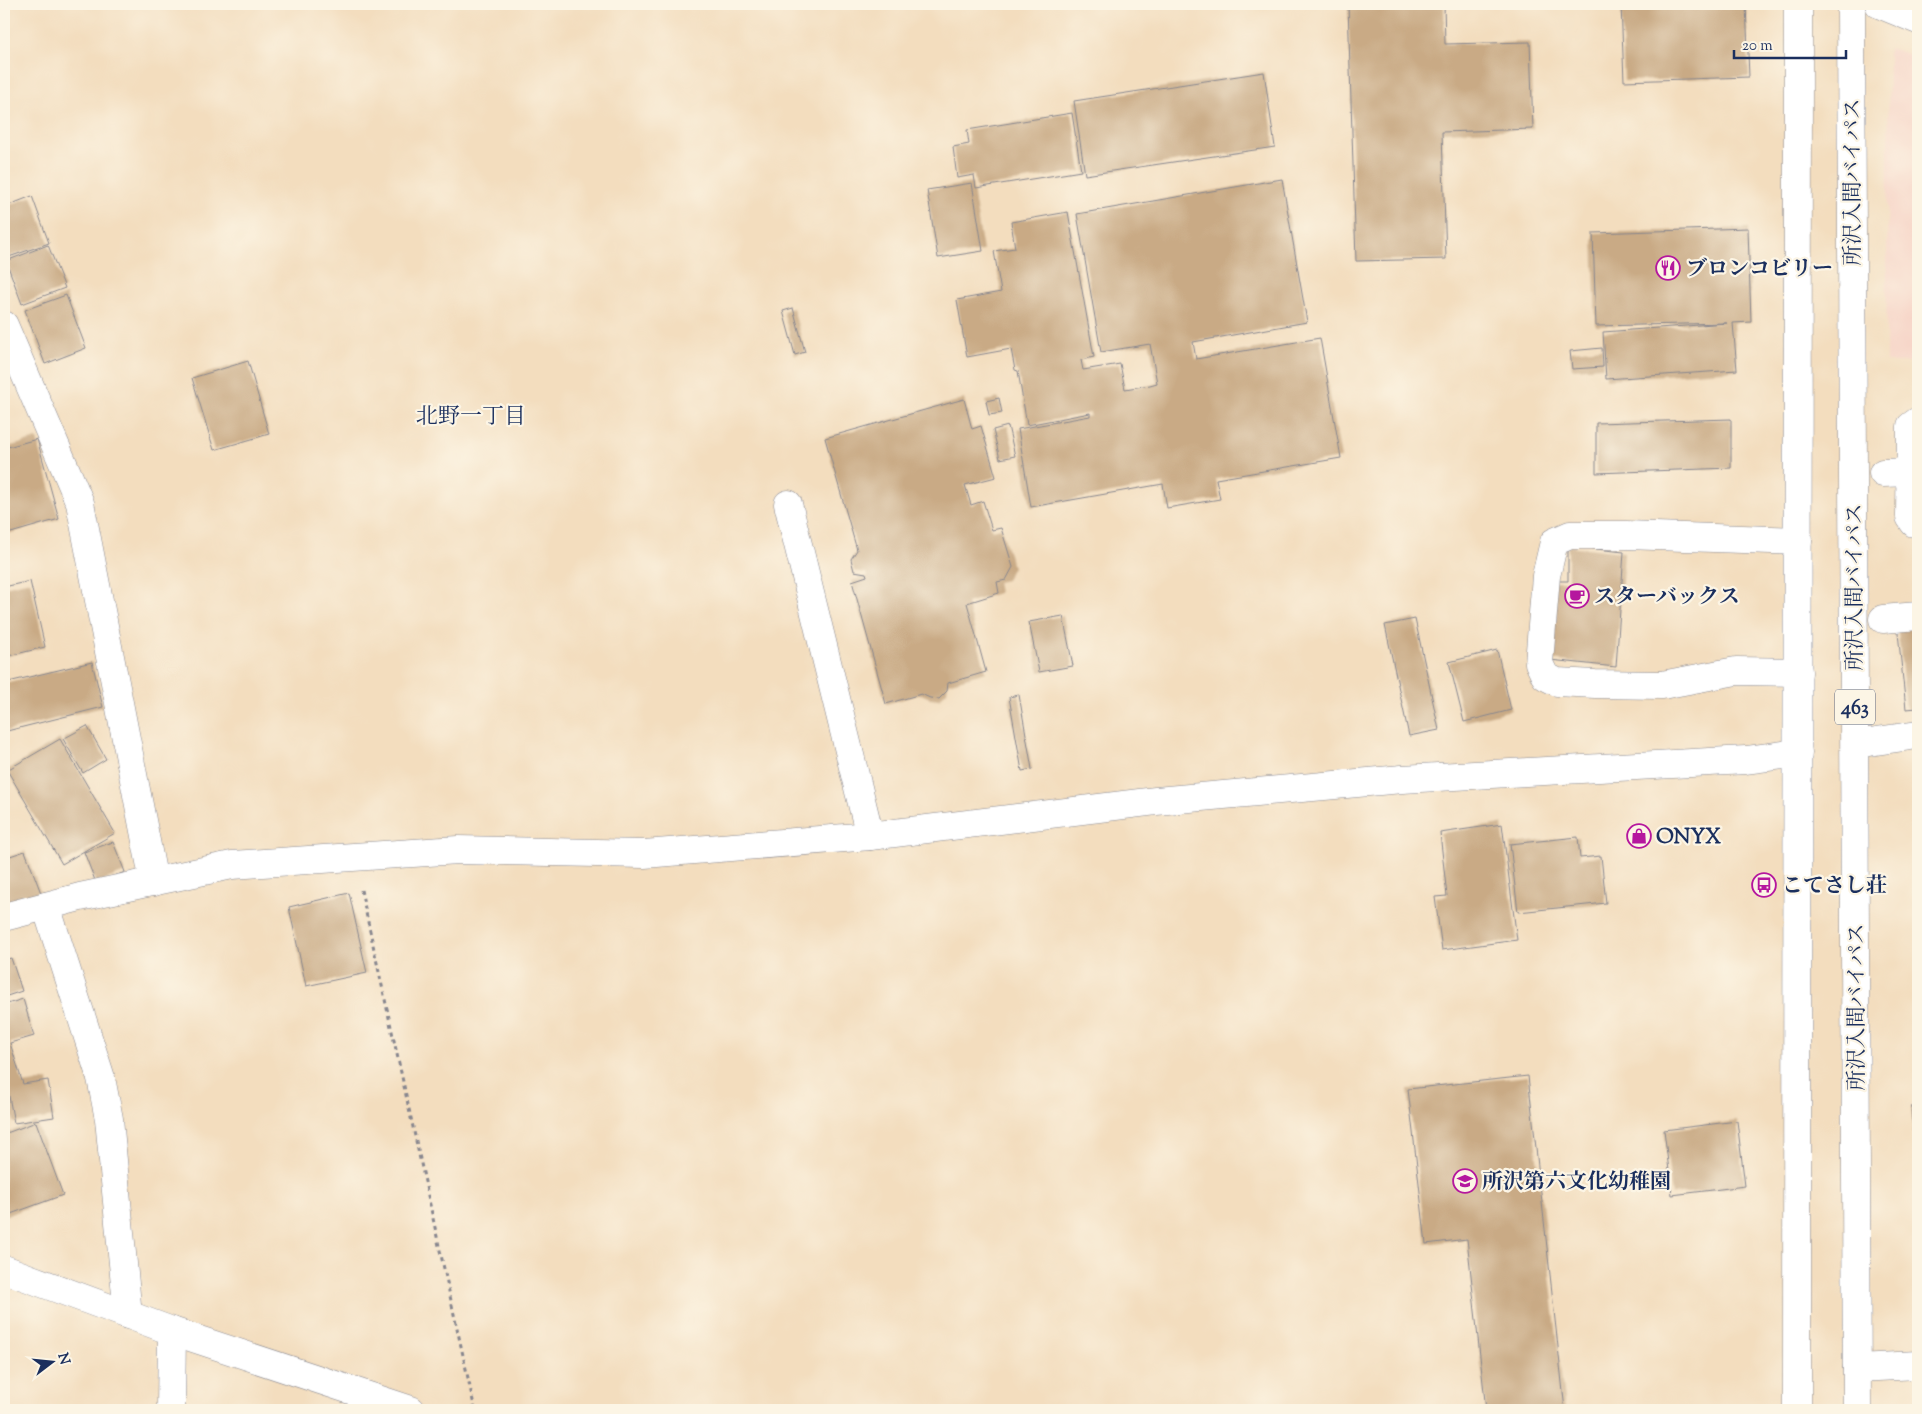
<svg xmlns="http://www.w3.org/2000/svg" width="1922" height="1414" font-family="'Sorts Mill Goudy','Noto Serif JP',serif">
	<rect width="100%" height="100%" fill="#fcf5e5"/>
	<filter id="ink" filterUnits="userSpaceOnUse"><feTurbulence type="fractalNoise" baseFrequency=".02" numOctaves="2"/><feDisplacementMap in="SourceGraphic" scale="10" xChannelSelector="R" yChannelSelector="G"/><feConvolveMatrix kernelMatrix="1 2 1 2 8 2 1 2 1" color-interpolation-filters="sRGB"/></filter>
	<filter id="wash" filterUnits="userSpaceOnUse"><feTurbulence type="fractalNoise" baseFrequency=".0096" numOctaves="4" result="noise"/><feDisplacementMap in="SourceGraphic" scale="20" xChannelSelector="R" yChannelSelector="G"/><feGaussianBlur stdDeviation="1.12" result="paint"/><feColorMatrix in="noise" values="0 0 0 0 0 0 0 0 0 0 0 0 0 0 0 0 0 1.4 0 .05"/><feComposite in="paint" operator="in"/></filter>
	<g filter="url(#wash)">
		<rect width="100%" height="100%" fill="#f3ddbe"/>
		<path fill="#f6d2c5" d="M1889 48 1918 57V362H1886Z"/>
		<g id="blocks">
			<g fill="#c9aa85">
				<path d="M1348 4H1444L1445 44 1530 42 1533 129 1442 132 1446 259 1356 261Z"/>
				<path d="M1621 4H1746L1749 77 1624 81Z"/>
				<path d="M1264 72 1275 147 1085 175 1074 101Z"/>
				<path d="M1072 113 1081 171 976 188 974 175 957 178 953 147 969 144 967 130Z"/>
				<path d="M1282 179 1307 322 1193 342 1196 359 1320 338 1341 458 1216 479 1220 499 1167 508 1163 484 1031 507 1018 429 1090 416V413L1027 425 1018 371 1015 370 1011 349 967 357 957 300 1001 292 994 251 1015 248 1011 222 1068 212 1094 357 1081 360 1083 370 1120 364 1125 389 1150 385 1157 383 1150 344 1101 352 1077 214Z"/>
				<path d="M972 183 983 251 938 258 927 190Z"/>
				<path d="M32 196 49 243 6 258 4 252V207Z"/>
				<path d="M1748 228 1751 322 1733 323 1737 370 1606 379 1603 332 1727 323 1596 326 1593 233Z"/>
				<path d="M48 245 65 288 22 304 6 261Z"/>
				<path d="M66 295 86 348 45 364 25 310Z"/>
				<path d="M793 308 805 352 795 355 783 311Z"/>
				<path d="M1602 348 1603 367 1572 369 1570 351Z"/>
				<path d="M248 361 269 434 214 450 192 378Z"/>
				<path d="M999 398 1002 413 989 415 986 401Z"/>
				<path d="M964 399 972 429 981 426 996 477 965 485 971 505 983 501 992 530 1001 528 1013 567 1006 580 997 582 999 593 967 603 986 672 948 683 947 691 939 699 930 698 921 694 886 704 852 581 867 576 866 573 854 571 851 559 857 550 825 438Z"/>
				<path d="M1731 419V468L1596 473V423Z"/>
				<path d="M1008 426 1015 456 1000 459 993 430Z"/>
				<path d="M37 439 59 519 4 535V448Z"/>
				<path d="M1568 546 1624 552 1616 667 1550 660 1534 581H1568Z"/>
				<path d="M30 581 45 647 4 657V587Z"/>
				<path d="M1063 616 1073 666 1039 672 1029 622Z"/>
				<path d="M1415 619 1439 730 1409 736 1385 625Z"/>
				<path d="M1918 621V708L1906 709 1897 623Z"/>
				<path d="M1497 650 1511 710 1464 722 1449 662Z"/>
				<path d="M92 662 103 707 7 731 4 719V683Z"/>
				<path d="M1019 695 1032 769 1022 771 1009 697Z"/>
				<path d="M87 726 106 759 83 773 63 739Z"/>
				<path d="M60 739 115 833 62 864 7 770Z"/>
				<path d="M1502 824 1517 940 1442 950 1435 897 1447 896 1440 833Z"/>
				<path d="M1578 837 1580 858 1601 856 1606 903 1518 912 1510 844Z"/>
				<path d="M113 842 125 872 96 883 84 852Z"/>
				<path d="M25 851 41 893 4 907V858Z"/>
				<path d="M349 893 367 973 306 986 289 907Z"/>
				<path d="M11 958 22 991 4 997V960Z"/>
				<path d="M23 999 34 1036 10 1043 23 1084 48 1080 54 1117 14 1123 8 1091 4 1093V1005Z"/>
				<path d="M1528 1076 1565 1410H1486L1467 1239 1426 1244 1408 1089Z"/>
				<path d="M1911 1107H1918V1177H1917Z"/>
				<path d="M1737 1121 1745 1186 1672 1195 1664 1130Z"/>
				<path d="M36 1122 63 1195 5 1216 4 1212V1134Z"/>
			</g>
		</g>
	</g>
	<g filter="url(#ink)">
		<use href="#blocks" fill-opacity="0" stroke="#87868e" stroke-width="1"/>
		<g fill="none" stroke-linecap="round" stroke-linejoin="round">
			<g stroke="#87868e" stroke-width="29">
				<g id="minor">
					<path d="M1879 4 1918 20"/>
					<path d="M4 325 80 503 154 882"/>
					<path d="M1918 421 1911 426 1910 517 1914 523H1918"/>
					<path d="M1883 473 1911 472"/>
					<path d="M788 504 870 836"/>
					<path d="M1883 619 1918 616"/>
					<path d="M1798 672 1736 671 1662 685 1595 684 1557 682 1545 676 1539 663 1546 576 1554 542 1570 535H1626L1798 541"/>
					<path d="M1855 744 1918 735"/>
					<path d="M46 906 101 1078 109 1119 128 1315"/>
					<path d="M4 917 80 897 232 865 458 850 644 854 870 836 1156 801 1402 779 1746 760 1798 753"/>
					<path d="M4 1269 172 1331 411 1410"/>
					<path d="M1857 1368 1918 1365"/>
					<path d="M171 1410 172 1331"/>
				</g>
			</g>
			<g stroke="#87868e" stroke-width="29">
				<g id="highway">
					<path d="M1851 4 1857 1410"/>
					<path d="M1797 1410 1798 4"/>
				</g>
			</g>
			<path stroke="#87868e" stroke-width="3" stroke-dasharray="4 4" stroke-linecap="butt" d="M361 890 475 1410"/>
			<use href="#minor" stroke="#fff" stroke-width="28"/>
			<use href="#highway" stroke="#fff" stroke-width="28"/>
		</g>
	</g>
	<defs>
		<g id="restaurant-ring" transform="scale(1.25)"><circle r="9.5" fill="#fcf5e5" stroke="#b5179e" stroke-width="1.5"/><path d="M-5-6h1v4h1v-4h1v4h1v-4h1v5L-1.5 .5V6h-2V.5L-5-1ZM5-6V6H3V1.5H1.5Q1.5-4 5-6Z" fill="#b5179e"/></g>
		<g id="cafe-ring" transform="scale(1.25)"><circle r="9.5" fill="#fcf5e5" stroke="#b5179e" stroke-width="1.5"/><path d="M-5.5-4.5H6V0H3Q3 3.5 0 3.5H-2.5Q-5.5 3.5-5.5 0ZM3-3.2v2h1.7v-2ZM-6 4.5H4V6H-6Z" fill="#b5179e"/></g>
		<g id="shop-ring" transform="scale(1.25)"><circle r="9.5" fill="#fcf5e5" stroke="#b5179e" stroke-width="1.5"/><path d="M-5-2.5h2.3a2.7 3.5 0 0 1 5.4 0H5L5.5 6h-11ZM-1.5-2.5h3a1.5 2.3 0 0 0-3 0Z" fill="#b5179e"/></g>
		<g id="bus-ring" transform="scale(1.25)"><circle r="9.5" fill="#fcf5e5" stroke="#b5179e" stroke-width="1.5"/><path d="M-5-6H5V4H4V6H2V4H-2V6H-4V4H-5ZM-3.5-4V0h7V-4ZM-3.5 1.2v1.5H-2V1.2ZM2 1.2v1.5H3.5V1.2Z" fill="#b5179e"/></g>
		<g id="school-ring" transform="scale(1.25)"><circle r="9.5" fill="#fcf5e5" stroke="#b5179e" stroke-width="1.5"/><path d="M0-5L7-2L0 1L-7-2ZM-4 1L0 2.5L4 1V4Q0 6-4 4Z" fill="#b5179e"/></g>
	</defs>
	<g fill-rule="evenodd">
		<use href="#restaurant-ring" x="1668" y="268"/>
		<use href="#cafe-ring" x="1577" y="596"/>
		<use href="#shop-ring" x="1639" y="836"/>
		<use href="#bus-ring" x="1764" y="885"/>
		<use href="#school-ring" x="1465" y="1181"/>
	</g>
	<g text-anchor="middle" stroke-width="4.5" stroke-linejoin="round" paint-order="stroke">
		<rect fill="#fcf5e5" stroke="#5e6a86" stroke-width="1" x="1835" y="689.5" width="40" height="35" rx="4"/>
		<g font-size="20" font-weight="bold" fill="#1b2f5e">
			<text x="1855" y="714">463</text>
		</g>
		<g font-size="21" fill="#1b2f5e" stroke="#fcf5e5">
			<text transform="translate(1852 182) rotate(-90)" y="7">所沢入間バイパス</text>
			<text transform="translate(1854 587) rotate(-90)" y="7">所沢入間バイパス</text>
			<text transform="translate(1856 1007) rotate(-90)" y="7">所沢入間バイパス</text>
		</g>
		<g font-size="21" font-weight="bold" fill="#1b2f5e" stroke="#fcf5e5" text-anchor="start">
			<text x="1686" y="275">ブロンコビリー</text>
			<text x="1594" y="603">スターバックス</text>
			<text x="1656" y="843">ONYX</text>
			<text x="1782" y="892">こてさし荘</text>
			<text x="1482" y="1188">所沢第六文化幼稚園</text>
		</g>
		<g font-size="22" fill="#1b2f5e" stroke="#fcf5e5">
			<text x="471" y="423">北野一丁目</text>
		</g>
	</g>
	<rect width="1922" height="1414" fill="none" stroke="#fcf5e5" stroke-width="20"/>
	<g transform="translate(52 1362) rotate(74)" stroke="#fcf5e5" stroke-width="4" paint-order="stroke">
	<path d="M0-4L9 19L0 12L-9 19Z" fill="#1b2f5e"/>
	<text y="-8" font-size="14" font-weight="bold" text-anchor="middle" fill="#1b2f5e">N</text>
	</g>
	<path d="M1734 50v8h112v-8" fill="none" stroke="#1b2f5e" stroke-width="2.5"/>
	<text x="1742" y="50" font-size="15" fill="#1b2f5e" stroke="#fcf5e5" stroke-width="4" paint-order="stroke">20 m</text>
</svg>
